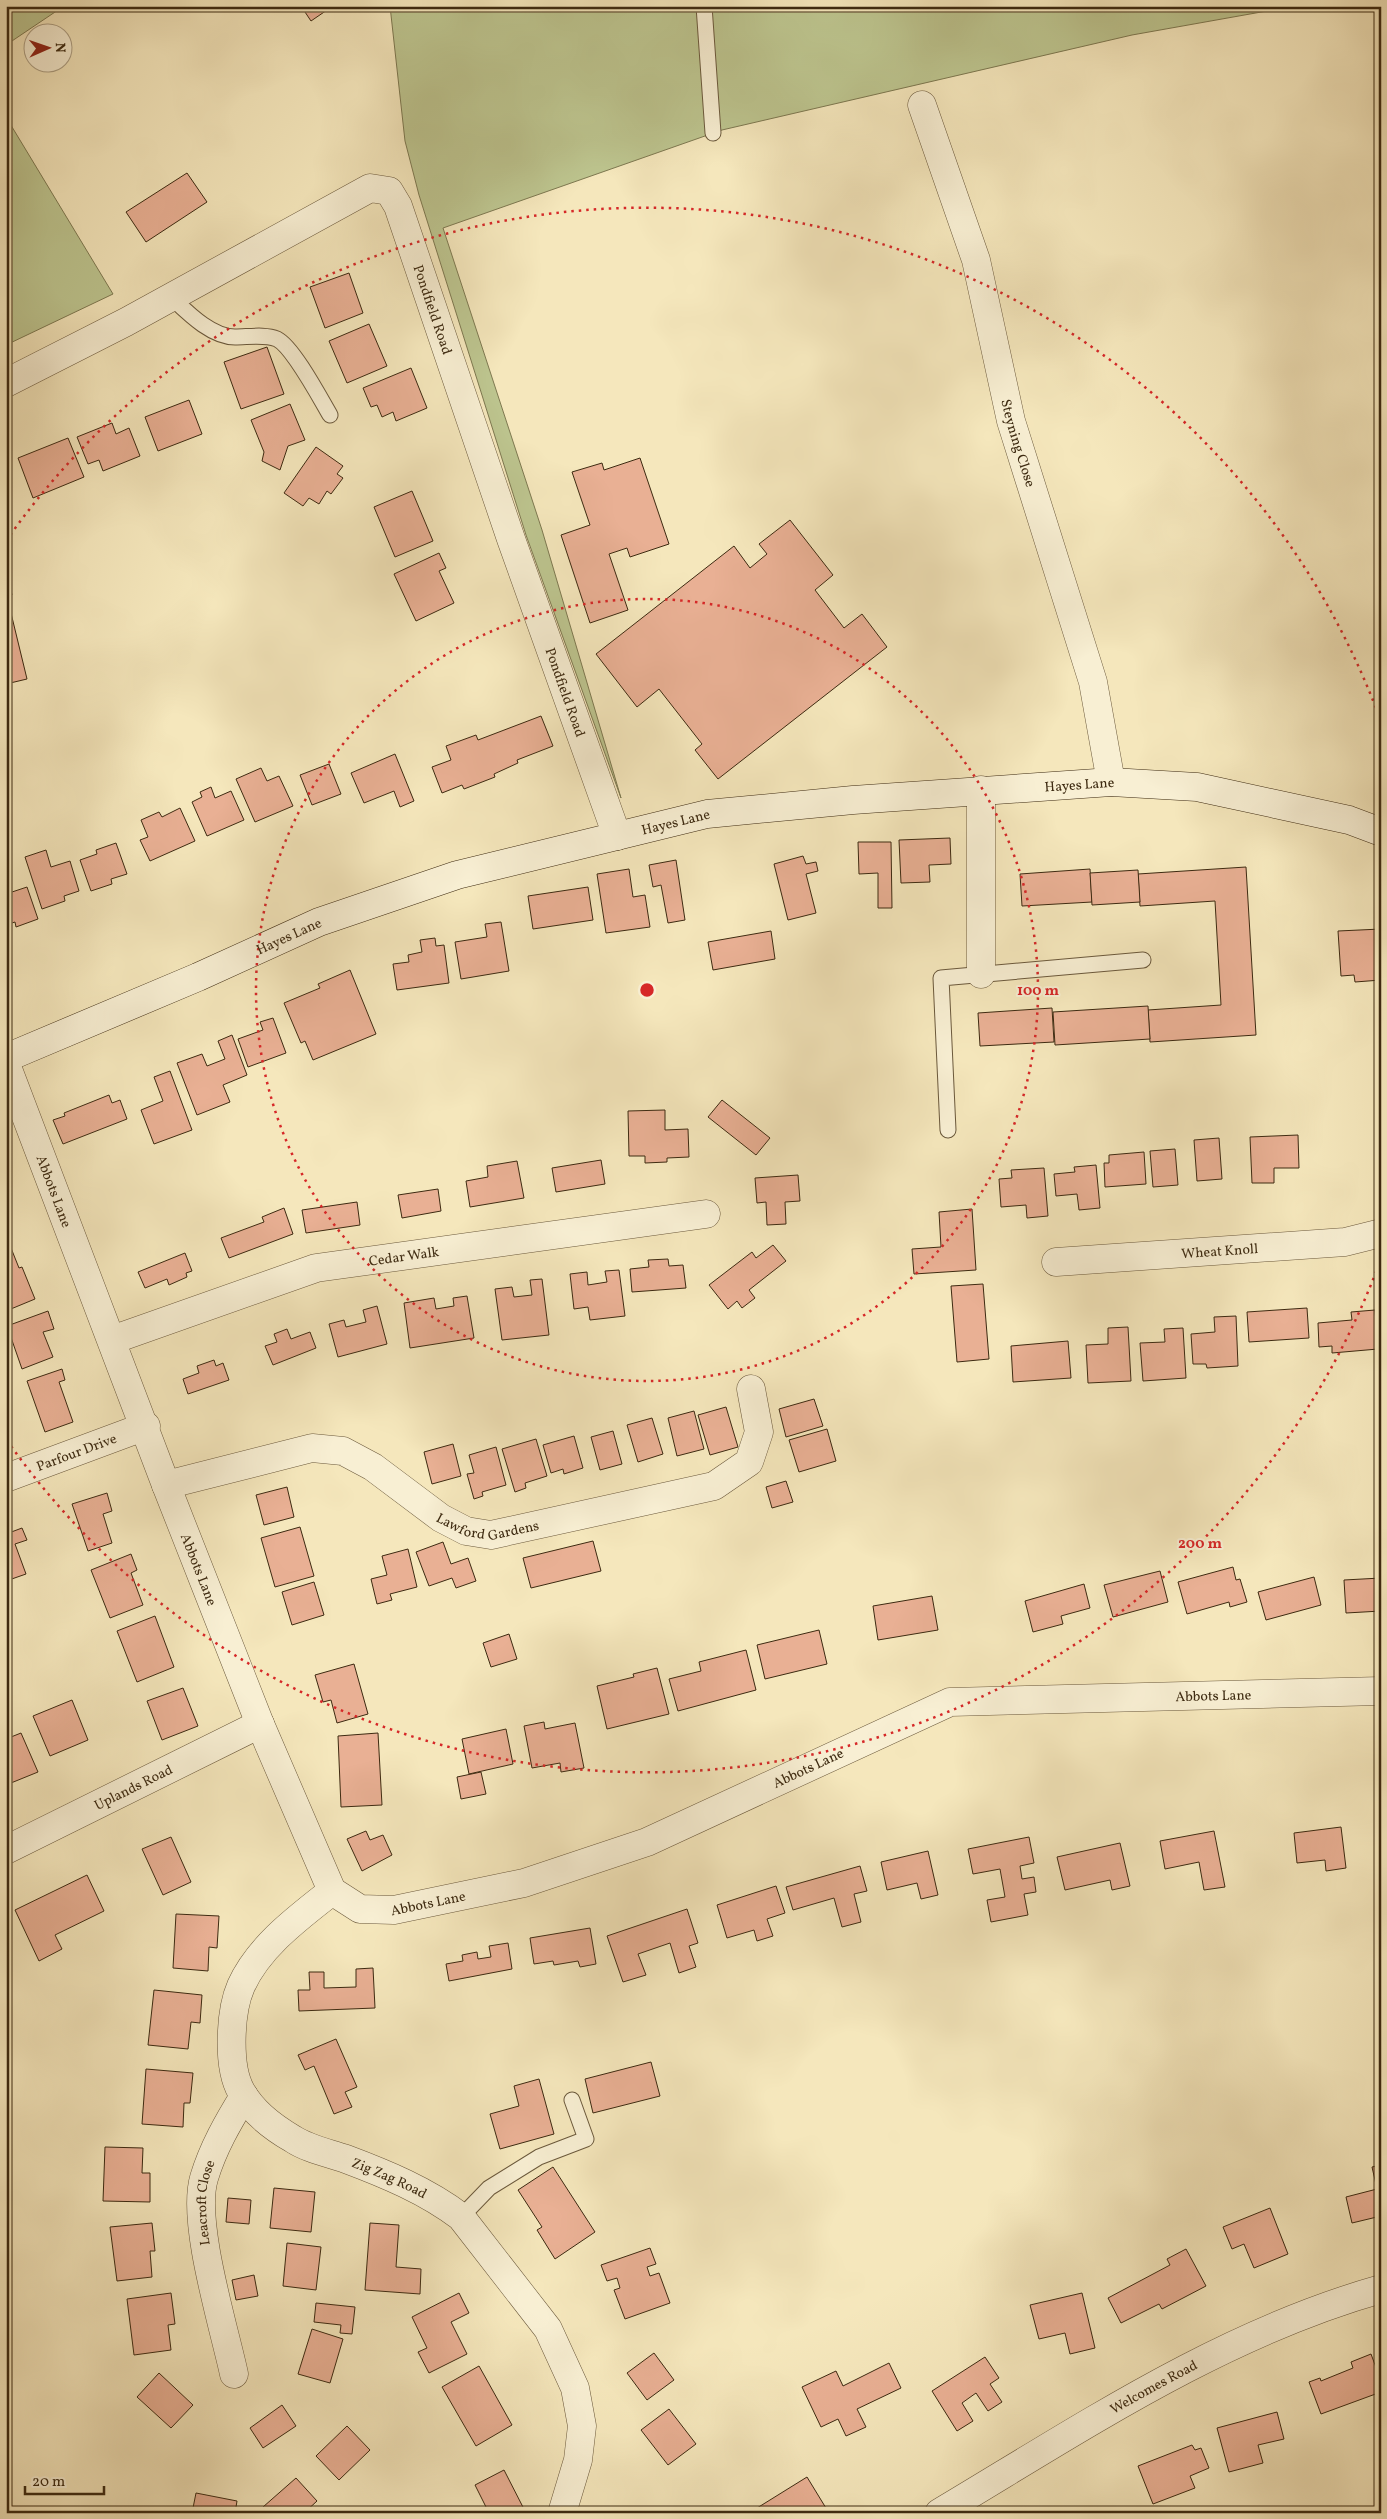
<svg xmlns="http://www.w3.org/2000/svg" width="1387" height="2519" font-family="Vollkorn,serif">
	<rect width="100%" height="100%" fill="#f5e7bc"/>
	<filter id="stains"><feTurbulence type="fractalNoise" baseFrequency=".004" numOctaves="4"/><feColorMatrix values="0 0 0 0 .2 0 0 0 0 .09 0 0 0 0 .02 0 0 0 .5 -.17"/></filter>
	<radialGradient id="worn" r=".72"><stop offset=".6" stop-color="#630" stop-opacity="0"/><stop offset="1" stop-color="#630" stop-opacity=".3"/></radialGradient>
	<g fill="#bdc58f" stroke="#7d7850">
		<path d="M6 6H64L6 45Z"/>
		<path d="M390 6H1295L1132 35 722 130 443 228 542 530 621 798 526 535 419 195 405 141Z"/>
		<path d="M6 117 113 294 6 345Z"/>
	</g>
	<g fill="#e9b094" stroke="#3d2a11">
		<path d="M301 6H329L330 8 311 21Z"/>
		<path d="M187 173 207 202 146 242 126 212Z"/>
		<path d="M349 273 363 313 325 328 310 287Z"/>
		<path d="M369 324 387 366 347 383 329 341Z"/>
		<path d="M267 347 284 394 241 409 224 362Z"/>
		<path d="M411 368 427 408 396 421 393 412 382 417 377 405 371 407 363 388Z"/>
		<path d="M189 400 202 434 158 451 145 417Z"/>
		<path d="M290 404 305 440 288 446 280 470 262 461 264 452 251 420Z"/>
		<path d="M112 423 116 434 129 428 140 456 103 471 99 460 88 464 77 437Z"/>
		<path d="M68 438 84 477 33 498 18 458Z"/>
		<path d="M316 447 343 466 337 474 343 478 331 494 327 491 319 504 309 498 303 506 284 493Z"/>
		<path d="M640 458 669 544 630 557 627 548 609 554 628 610 590 623 561 535 590 525 572 472 602 463 604 470Z"/>
		<path d="M412 491 433 541 395 557 374 507Z"/>
		<path d="M790 520 833 575 815 590 844 628 862 614 887 647 718 779 695 750 702 744 659 689 637 707 596 654 734 546 750 568 767 554 759 544Z"/>
		<path d="M439 553 446 568 439 571 454 603 416 621 394 574Z"/>
		<path d="M6 568 12 595 6 596Z"/>
		<path d="M10 609 27 679 6 684V610Z"/>
		<path d="M541 716 553 746 517 760 518 763 494 774 495 777 464 789 462 785 442 793 432 767 451 760 446 746 476 735 478 740Z"/>
		<path d="M395 754 414 801 400 807 394 791 364 803 351 773Z"/>
		<path d="M329 764 341 794 312 805 300 775Z"/>
		<path d="M261 768 267 781 279 776 293 806 255 822 236 779Z"/>
		<path d="M211 787 215 798 231 791 244 820 207 836 192 802 202 797 200 792Z"/>
		<path d="M180 808 195 841 150 861 140 840 148 837 141 820 159 812 162 817Z"/>
		<path d="M950 838 951 864 929 865 930 882 901 883 899 840Z"/>
		<path d="M858 842H891L892 908H878V873L859 874Z"/>
		<path d="M116 843 127 874 111 879 112 884 91 891 80 860 97 854 96 850Z"/>
		<path d="M46 850 51 867 70 861 79 891 64 896 65 901 42 909 25 857Z"/>
		<path d="M803 856 806 864 816 862 818 871 806 874 816 913 788 920 774 864Z"/>
		<path d="M676 860 685 920 668 923 661 885 653 887 649 865Z"/>
		<path d="M1246 867 1256 1035 1150 1042 1148 1010 1221 1005 1215 901 1140 906 1138 874Z"/>
		<path d="M629 869 633 897 645 895 650 927 606 933 597 874Z"/>
		<path d="M1090 869 1092 902 1022 906 1020 874Z"/>
		<path d="M1138 870 1140 902 1092 905 1090 873Z"/>
		<path d="M27 887 38 919 16 927 15 922 6 925V894Z"/>
		<path d="M588 887 593 920 533 929 528 896Z"/>
		<path d="M501 922 509 971 461 979 455 942 487 937 485 924Z"/>
		<path d="M1381 929V980L1355 982 1354 975 1341 976 1338 931Z"/>
		<path d="M771 931 775 959 713 970 708 942Z"/>
		<path d="M435 938 436 946 444 945 449 983 397 990 393 964 409 962 408 955 422 952 420 940Z"/>
		<path d="M350 970 376 1034 313 1060 305 1041 301 1043 284 1003 320 988 318 984Z"/>
		<path d="M1148 1006 1150 1039 1055 1045 1053 1012Z"/>
		<path d="M1052 1008 1054 1042 980 1046 978 1013Z"/>
		<path d="M273 1018 286 1053 248 1067 238 1039 263 1030 260 1022Z"/>
		<path d="M232 1035 247 1075 223 1085 230 1102 197 1115 177 1063 202 1054 207 1066 225 1059 218 1041Z"/>
		<path d="M170 1071 192 1130 154 1144 141 1110 163 1101 154 1077Z"/>
		<path d="M109 1095 112 1103 120 1100 127 1119 63 1144 53 1120 65 1116 64 1113Z"/>
		<path d="M722 1100 770 1138 756 1155 708 1117Z"/>
		<path d="M665 1110V1130L688 1129 689 1157 667 1158V1162L645 1163V1156H629L628 1111Z"/>
		<path d="M1298 1135 1299 1168H1274V1183H1252L1250 1137Z"/>
		<path d="M1219 1138 1222 1179 1197 1181 1194 1140Z"/>
		<path d="M1175 1149 1178 1185 1153 1187 1150 1151Z"/>
		<path d="M1144 1152 1146 1184 1105 1187 1104 1163H1109V1155Z"/>
		<path d="M601 1160 605 1184 556 1192 552 1168Z"/>
		<path d="M517 1161 524 1198 470 1207 466 1181 488 1177 487 1166Z"/>
		<path d="M1096 1165 1100 1208 1079 1210 1077 1194 1056 1196 1054 1174 1075 1172 1074 1167Z"/>
		<path d="M1044 1168 1048 1216 1027 1218 1026 1205 1001 1207 999 1179 1012 1178 1011 1170Z"/>
		<path d="M798 1175 800 1201 785 1202 786 1224 767 1225 766 1202 757 1203 755 1178Z"/>
		<path d="M438 1189 441 1211 402 1218 398 1195Z"/>
		<path d="M357 1202 360 1225 306 1233 302 1210Z"/>
		<path d="M284 1208 293 1234 229 1258 221 1238 264 1222 262 1217Z"/>
		<path d="M972 1209 976 1270 914 1274 912 1249 941 1247 939 1212Z"/>
		<path d="M773 1245 786 1261 749 1290 755 1298 742 1308 737 1301 728 1309 709 1285 752 1252 756 1258Z"/>
		<path d="M11 1248 19 1268 22 1267 35 1299 6 1311V1251Z"/>
		<path d="M185 1253 192 1271 186 1273 187 1277 169 1285 167 1279 145 1288 138 1272Z"/>
		<path d="M668 1259 669 1266 683 1265 686 1288 632 1292 630 1269 649 1267 648 1260Z"/>
		<path d="M619 1270 625 1316 590 1320 588 1307 574 1309 570 1274 587 1272 588 1285 607 1282 605 1271Z"/>
		<path d="M542 1279 549 1335 502 1340 495 1289 512 1287 514 1297 532 1295 530 1280Z"/>
		<path d="M983 1284 989 1359 957 1362 951 1286Z"/>
		<path d="M467 1296 474 1338 410 1348 404 1303 434 1298 436 1309 454 1306 453 1298Z"/>
		<path d="M377 1306 387 1344 338 1357 329 1324 344 1320 346 1327 366 1322 363 1310Z"/>
		<path d="M1307 1308 1309 1338 1249 1342 1247 1312Z"/>
		<path d="M1375 1310 1378 1349 1332 1353V1346L1319 1347 1318 1323 1352 1320 1351 1312Z"/>
		<path d="M48 1311 54 1329 43 1332 53 1357 22 1369 7 1326Z"/>
		<path d="M1236 1316 1238 1366 1207 1368 1206 1364H1193L1191 1334 1215 1332 1214 1317Z"/>
		<path d="M1128 1327 1131 1381 1088 1383 1086 1345 1108 1344V1328Z"/>
		<path d="M1183 1328 1186 1378 1143 1381 1140 1343 1165 1342 1164 1329Z"/>
		<path d="M287 1329 291 1339 310 1332 316 1348 273 1365 265 1346 277 1342 274 1334Z"/>
		<path d="M1068 1341 1071 1378 1013 1382 1011 1346Z"/>
		<path d="M214 1360 216 1366 223 1363 229 1380 188 1394 183 1379 199 1373 197 1366Z"/>
		<path d="M62 1369 65 1380 59 1382 73 1422 45 1432 27 1381Z"/>
		<path d="M814 1399 823 1426 786 1437 779 1409Z"/>
		<path d="M726 1407 738 1447 710 1455 698 1415Z"/>
		<path d="M694 1411 704 1449 677 1456 668 1418Z"/>
		<path d="M652 1418 663 1454 638 1462 627 1425Z"/>
		<path d="M827 1429 836 1461 799 1472 789 1440Z"/>
		<path d="M613 1431 622 1464 600 1470 591 1437Z"/>
		<path d="M574 1436 583 1468 564 1474 563 1469 551 1473 543 1445Z"/>
		<path d="M536 1439 547 1476 525 1483 526 1488 515 1492 502 1449Z"/>
		<path d="M453 1444 461 1476 432 1484 424 1452Z"/>
		<path d="M496 1447 506 1485 482 1492 483 1496 474 1499 467 1474 474 1473 469 1455Z"/>
		<path d="M786 1481 793 1502 772 1508 766 1487Z"/>
		<path d="M287 1487 294 1517 264 1525 256 1495Z"/>
		<path d="M107 1493 112 1511 103 1514 112 1543 88 1551 72 1504Z"/>
		<path d="M300 1527 314 1576 275 1587 261 1538Z"/>
		<path d="M22 1528 27 1540 15 1544 26 1574 6 1581V1548L11 1547 6 1534Z"/>
		<path d="M593 1541 601 1571 531 1588 523 1558Z"/>
		<path d="M443 1542 451 1564 468 1558 476 1581 456 1588 452 1578 429 1586 416 1552Z"/>
		<path d="M408 1549 417 1587 390 1594 392 1600 377 1604 371 1579 387 1575 382 1556Z"/>
		<path d="M131 1554 137 1570 131 1573 143 1605 110 1618 91 1570Z"/>
		<path d="M1233 1567 1236 1580 1240 1579 1247 1602 1230 1607 1229 1602 1187 1614 1178 1582Z"/>
		<path d="M1160 1571 1168 1602 1113 1617 1104 1585Z"/>
		<path d="M1314 1577 1321 1605 1266 1620 1258 1592Z"/>
		<path d="M1381 1578V1611L1346 1613 1344 1580Z"/>
		<path d="M314 1582 324 1615 292 1625 282 1592Z"/>
		<path d="M1084 1584 1090 1608 1061 1616 1063 1624 1033 1632 1025 1601Z"/>
		<path d="M932 1596 938 1630 878 1640 873 1606Z"/>
		<path d="M155 1616 174 1667 137 1682 117 1631Z"/>
		<path d="M819 1630 827 1664 765 1679 757 1645Z"/>
		<path d="M509 1634 517 1659 491 1667 483 1643Z"/>
		<path d="M746 1650 756 1690 678 1711 669 1679 701 1671 699 1662Z"/>
		<path d="M354 1664 368 1714 337 1723 331 1700 323 1702 315 1675Z"/>
		<path d="M657 1668 669 1714 607 1729 597 1686 634 1677 633 1674Z"/>
		<path d="M183 1688 198 1726 162 1740 147 1701Z"/>
		<path d="M72 1700 88 1740 50 1756 33 1716Z"/>
		<path d="M544 1722 545 1729 575 1723 584 1768 561 1772 560 1763 532 1768 524 1726Z"/>
		<path d="M506 1729 513 1764 469 1774 462 1739Z"/>
		<path d="M21 1733 38 1772 6 1785V1739Z"/>
		<path d="M378 1733 382 1805 341 1807 338 1736Z"/>
		<path d="M481 1772 486 1794 461 1799 457 1777Z"/>
		<path d="M1341 1827 1346 1868 1326 1871 1325 1860 1297 1863 1294 1833Z"/>
		<path d="M366 1831 370 1840 383 1835 392 1855 362 1871 347 1839Z"/>
		<path d="M1214 1831 1225 1887 1204 1890 1199 1862 1165 1869 1160 1841Z"/>
		<path d="M171 1837 191 1882 163 1895 142 1849Z"/>
		<path d="M1029 1837 1034 1863 1020 1866 1022 1879 1034 1877 1036 1892 1024 1894 1028 1915 991 1922 987 1900 1005 1897 1000 1869 973 1874 968 1849Z"/>
		<path d="M1120 1843 1130 1886 1112 1890 1110 1880 1065 1890 1057 1857Z"/>
		<path d="M928 1851 938 1895 921 1899 917 1883 887 1890 881 1862Z"/>
		<path d="M860 1866 867 1891 854 1894 861 1922 842 1927 834 1898 793 1910 786 1887Z"/>
		<path d="M87 1875 104 1911 55 1935 62 1949 39 1961 15 1910Z"/>
		<path d="M776 1886 785 1913 767 1919 773 1936 757 1941 754 1930 727 1938 717 1905Z"/>
		<path d="M687 1909 698 1943 689 1946 696 1967 679 1973 670 1943 638 1954 646 1975 623 1982 607 1936Z"/>
		<path d="M176 1914 219 1916 217 1948 209 1947 208 1971 173 1968Z"/>
		<path d="M590 1928 596 1964 580 1967 578 1961 554 1965 553 1961 534 1964 530 1938Z"/>
		<path d="M508 1943 512 1969 449 1981 446 1964 463 1961 462 1955 477 1952 478 1959 491 1957 489 1946Z"/>
		<path d="M373 1968 375 2008 299 2011 298 1990H310L309 1972H324V1988L356 1987V1969Z"/>
		<path d="M154 1990 202 1995 200 2023 191 2022 188 2049 148 2045Z"/>
		<path d="M336 2039 357 2087 345 2092 352 2107 334 2114 314 2066 305 2070 298 2055Z"/>
		<path d="M651 2062 660 2096 593 2113 585 2079Z"/>
		<path d="M146 2069 193 2073 190 2103H184L183 2127 142 2124Z"/>
		<path d="M539 2079 554 2134 500 2149 490 2114 519 2106 514 2086Z"/>
		<path d="M105 2147 143 2148 142 2173H150V2202L103 2201Z"/>
		<path d="M1381 2165V2216L1352 2223 1346 2197 1377 2189 1372 2167Z"/>
		<path d="M553 2167 595 2232 555 2259 537 2230 542 2227 518 2190Z"/>
		<path d="M274 2188 315 2192 311 2232 270 2228Z"/>
		<path d="M228 2198 251 2200 249 2224 226 2222Z"/>
		<path d="M1270 2208 1288 2254 1254 2268 1244 2244 1232 2249 1223 2227Z"/>
		<path d="M152 2223 155 2251H150L152 2277 117 2281 110 2227Z"/>
		<path d="M370 2223 399 2225 396 2267 421 2269 420 2294 365 2290Z"/>
		<path d="M287 2243 321 2247 316 2290 283 2286Z"/>
		<path d="M650 2248 656 2264 647 2267 650 2276 659 2273 670 2303 625 2319 614 2290 620 2288 617 2278 607 2281 601 2265Z"/>
		<path d="M1186 2249 1206 2286 1162 2309 1159 2304 1121 2323 1108 2298 1170 2265 1167 2259Z"/>
		<path d="M254 2275 258 2296 236 2300 232 2280Z"/>
		<path d="M171 2293 175 2324 168 2325 171 2350 134 2355 127 2299Z"/>
		<path d="M459 2293 469 2313 451 2322 467 2354 429 2373 418 2352 427 2348 412 2317Z"/>
		<path d="M1082 2293 1095 2348 1070 2354 1065 2333 1039 2339 1030 2305Z"/>
		<path d="M316 2303 355 2307 352 2334 340 2333 341 2325 314 2322Z"/>
		<path d="M312 2329 343 2339 330 2383 298 2374Z"/>
		<path d="M654 2353 674 2380 647 2400 627 2373Z"/>
		<path d="M1371 2354 1381 2381V2392L1321 2414 1309 2382 1320 2378 1321 2381 1353 2368 1351 2362Z"/>
		<path d="M985 2357 999 2378 990 2384 1002 2402 988 2411 976 2393 962 2403 973 2421 957 2431 932 2391Z"/>
		<path d="M889 2363 901 2388 857 2409 866 2427 846 2436 838 2419 821 2427 802 2387 836 2371 843 2386Z"/>
		<path d="M479 2366 512 2425 476 2446 442 2387Z"/>
		<path d="M159 2373 193 2405 171 2428 137 2397Z"/>
		<path d="M282 2405 296 2426 263 2448 250 2428Z"/>
		<path d="M669 2409 696 2444 668 2465 641 2430Z"/>
		<path d="M1277 2412 1284 2439 1258 2445 1263 2463 1229 2472 1217 2428Z"/>
		<path d="M347 2426 370 2450 339 2480 316 2456Z"/>
		<path d="M1192 2445 1195 2450 1201 2448 1209 2468 1190 2476 1195 2488 1153 2504 1138 2466Z"/>
		<path d="M504 2470 526 2513H489L475 2485Z"/>
		<path d="M807 2477 829 2513H749Z"/>
		<path d="M296 2478 317 2501 304 2513H269L263 2507Z"/>
		<path d="M196 2493 237 2501 235 2513H192Z"/>
	</g>
	<g fill="none" stroke-linecap="round" stroke-linejoin="round">
		<g stroke="#6b593c" stroke-width="17">
			<g id="lane">
				<path d="M704 6 713 133"/>
				<path d="M171 297C187 312 211 337 235 337 248 337 265 334 277 339 293 347 320 398 330 415"/>
				<path d="M948 1130 941 978 1143 960"/>
				<path d="M461 2217 489 2188 539 2157 586 2139 572 2100"/>
			</g>
		</g>
		<g stroke="#6b593c" stroke-width="29">
			<g id="street">
				<path id="s1" d="M922 105 976 260 1011 421 1093 682 1111 782"/>
				<path id="s2" d="M6 383 126 322 370 188 389 191 398 206 511 539 617 836"/>
				<path d="M981 790V974"/>
				<path id="s3" d="M6 1064 166 1485 260 1724 332 1891 360 1909 394 1910 524 1883 647 1842 950 1702 1381 1691"/>
				<path id="s4" d="M1056 1262 1345 1242 1381 1233"/>
				<path id="s5" d="M112 1340 316 1268 706 1214"/>
				<path id="s6" d="M6 1478 146 1426"/>
				<path id="s7" d="M166 1485 312 1448 343 1451 373 1467 441 1518 466 1531 491 1535 714 1486 749 1462 759 1432 751 1389"/>
				<path id="s8" d="M6 1850 260 1724"/>
				<path id="s9" d="M332 1891C299 1917 259 1946 241 1986 230 2011 227 2066 241 2091 252 2111 274 2128 293 2139 308 2149 329 2153 346 2159 386 2174 427 2191 461 2217L548 2329 575 2388 582 2426 578 2460 562 2513"/>
				<path id="s10" d="M234 2374C224 2327 191 2222 204 2178 213 2148 228 2122 244 2096"/>
				<path id="s11" d="M939 2513C1080 2429 1221 2334 1381 2289"/>
			</g>
		</g>
		<g stroke="#3d2a11" stroke-width="29">
			<g id="secondary">
				<path id="s12" d="M6 1058 198 977 319 922 457 875 707 814 853 800 1111 782 1197 787 1349 820 1381 832"/>
			</g>
		</g>
		<use href="#lane" stroke="#f8efd3" stroke-width="15"/>
		<use href="#street" stroke="#f8efd3" stroke-width="28"/>
		<use href="#secondary" stroke="#f8efd3" stroke-width="28"/>
	</g>
	<g fill="none" stroke="#d62828" stroke-width="2.5" stroke-dasharray="2.5 5">
		<circle cx="647" cy="990" r="391"/>
		<path d="M1379 1264A782 782 0 0 1 6 1439M6 541A782 782 0 0 1 1379 716"/>
	</g>
	<g text-anchor="middle" stroke-width="4" stroke-linejoin="round" paint-order="stroke">
		<g font-size="14" fill="#3d2a11" stroke="#f8efd3">
			<text dy="5" stroke="none"><textPath href="#s2" startOffset="559">Pondfield Road</textPath></text>
			<text dy="5" stroke="none"><textPath href="#s1" startOffset="352">Steyning Close</textPath></text>
			<text dy="5" stroke="none"><textPath href="#s2" startOffset="964">Pondfield Road</textPath></text>
			<text dy="5" stroke="none"><textPath href="#s12" startOffset="1118">Hayes Lane</textPath></text>
			<text dy="5" stroke="none"><textPath href="#s12" startOffset="712">Hayes Lane</textPath></text>
			<text dy="5" stroke="none"><textPath href="#s12" startOffset="308">Hayes Lane</textPath></text>
			<text dy="5" stroke="none"><textPath href="#s3" startOffset="136">Abbots Lane</textPath></text>
			<text dy="5" stroke="none"><textPath href="#s4" startOffset="164">Wheat Knoll</textPath></text>
			<text dy="5" stroke="none"><textPath href="#s5" startOffset="305">Cedar Walk</textPath></text>
			<text dy="5" stroke="none"><textPath href="#s6" startOffset="75">Parfour Drive</textPath></text>
			<text dy="5" stroke="none"><textPath href="#s7" startOffset="350">Lawford Gardens</textPath></text>
			<text dy="5" stroke="none"><textPath href="#s3" startOffset="541">Abbots Lane</textPath></text>
			<text dy="5" stroke="none"><textPath href="#s3" startOffset="1816">Abbots Lane</textPath></text>
			<text dy="5" stroke="none"><textPath href="#s3" startOffset="1396">Abbots Lane</textPath></text>
			<text dy="5" stroke="none"><textPath href="#s8" startOffset="142">Uplands Road</textPath></text>
			<text dy="5" stroke="none"><textPath href="#s3" startOffset="991">Abbots Lane</textPath></text>
			<text dy="5" stroke="none"><textPath href="#s9" startOffset="416">Zig Zag Road</textPath></text>
			<text dy="5" stroke="none"><textPath href="#s10" startOffset="175">Leacroft Close</textPath></text>
			<text dy="5" stroke="none"><textPath href="#s11" startOffset="249">Welcomes Road</textPath></text>
		</g>
	</g>
	<circle cx="647" cy="990" r="8" fill="#d62828" stroke="#f8efd3" stroke-width="2.5"/>
	<g font-size="15" text-anchor="middle" font-weight="bold" fill="#d62828" stroke="#f8efd3" stroke-width="4" stroke-linejoin="round" paint-order="stroke">
		<text x="1038" y="995">100 m</text>
		<text x="1200" y="1548">200 m</text>
	</g>
	<rect width="1387" height="2519" fill="none" stroke="#f5e7bc" stroke-width="25"/>
	<rect x="8" y="8" width="1372" height="2504" fill="none" stroke="#3d2a11" stroke-width="2.5"/>
	<rect x="12" y="12" width="1362" height="2494" fill="none" stroke="#3d2a11"/>
	<g transform="translate(48 48) rotate(88)"><circle r="24" fill="#f8efd3" stroke="#ada085"/>
	<path d="M0-4L9 19L0 12L-9 19Z" fill="#8f2418"/>
	<text y="-8" font-size="14" font-weight="bold" text-anchor="middle" fill="#3d2a11">N</text>
	</g>
	<path d="M25 2486v8h79v-8" fill="none" stroke="#3d2a11" stroke-width="2.5"/>
	<text x="32" y="2486" font-size="15" fill="#3d2a11" stroke="#f8efd3" stroke-width="4" paint-order="stroke">20 m</text>
	<rect width="100%" height="100%" filter="url(#stains)"/>
	<rect width="100%" height="100%" fill="url(#worn)"/>
</svg>
